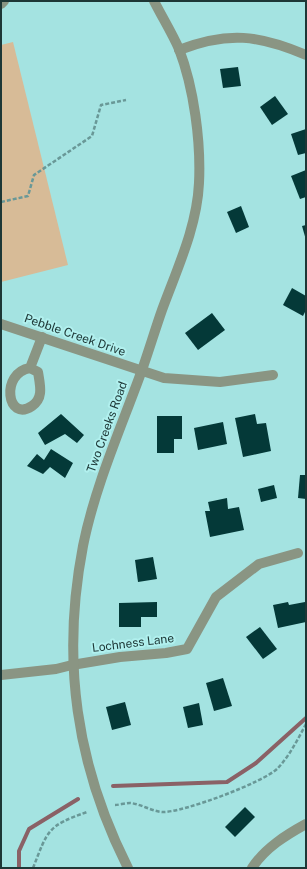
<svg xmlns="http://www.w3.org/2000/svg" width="307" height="869" font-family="'Public Sans',sans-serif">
	<rect width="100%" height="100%" fill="#a4e3e1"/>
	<path fill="#d7bb97" d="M13 42 68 265 1 282V45Z"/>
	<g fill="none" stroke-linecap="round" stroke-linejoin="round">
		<g stroke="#8a6166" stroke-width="4">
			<path d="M113 786 227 782 256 763 306 718"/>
			<path d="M19 868V851L29 829 78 799"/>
		</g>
	</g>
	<g fill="#043938">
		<path d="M238 67 241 86 223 88 220 69Z"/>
		<path d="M275 96 288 114 272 125 260 107Z"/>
		<path d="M306 129V153L298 155 291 134Z"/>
		<path d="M306 170V197L300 199 291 176Z"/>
		<path d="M241 206 249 227 236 233 227 212Z"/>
		<path d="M306 225V240L302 226Z"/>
		<path d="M292 288 306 296V310L303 316 283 305Z"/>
		<path d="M212 313 225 330 198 350 185 333Z"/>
		<path d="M61 414 84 435 77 443 65 434 45 445 38 433Z"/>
		<path d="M255 414 257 424 266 423 271 451 243 457 235 418Z"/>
		<path d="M157 416H182V439H174V453H157Z"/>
		<path d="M223 422 227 444 198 450 194 428Z"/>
		<path d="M51 449 73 463 65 478 50 467 43 474 27 466 37 454 44 460Z"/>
		<path d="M300 475H306V499L298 498Z"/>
		<path d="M274 485 277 498 261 502 258 489Z"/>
		<path d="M227 498 228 509 239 507 244 530 210 537 205 511H210L208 502Z"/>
		<path d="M153 557 157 579 138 582 135 560Z"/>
		<path d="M157 602V617H141V627H119V603Z"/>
		<path d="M288 602 289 605 305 602 306 622 278 628 273 605Z"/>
		<path d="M260 627 277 649 263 659 246 637Z"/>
		<path d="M223 678 232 706 214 711 206 683Z"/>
		<path d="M125 702 131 725 112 730 106 707Z"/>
		<path d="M199 703 203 725 188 728 183 707Z"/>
		<path d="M245 807 255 817 235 837 225 827Z"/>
	</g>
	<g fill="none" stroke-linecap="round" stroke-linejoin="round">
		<g stroke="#699897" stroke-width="2.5" stroke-dasharray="4 2" stroke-linecap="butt">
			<path d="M1 202 28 196 34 175 92 136 101 105 126 100"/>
			<path d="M115 805C119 805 125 803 130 803 141 804 151 811 162 812 182 813 265 782 278 768 290 755 298 739 306 724"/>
			<path d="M33 868C48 830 47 826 87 812"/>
		</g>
		<g stroke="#8a9583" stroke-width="10">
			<path d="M1 4 4 1"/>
			<path d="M179 50C228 31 259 35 306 55"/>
			<path d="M1 324 164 378 220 382 273 375"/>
			<path d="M30 368C0 373 7 423 32 406 44 398 40 385 38 372L30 368 42 337"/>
			<path d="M1 675 56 669 72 665 120 657 166 653 187 649 216 597 259 564 298 553"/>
			<path d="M128 868C76 765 61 660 83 546 95 486 121 428 142 370 149 350 155 330 162 310 177 269 197 227 199 183 201 142 194 88 179 49 172 33 162 17 154 1"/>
			<path d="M252 868C265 848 286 835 306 824"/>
		</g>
	</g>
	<g text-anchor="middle" stroke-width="4" stroke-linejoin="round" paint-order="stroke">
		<g font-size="12" fill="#1d3736" stroke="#b1f0ee">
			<text transform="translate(75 335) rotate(19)" y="4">Pebble Creek Drive</text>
			<text transform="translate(107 427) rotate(-70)" y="4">Two Creeks Road</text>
			<text transform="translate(133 643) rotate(-7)" y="4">Lochness Lane</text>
		</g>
	</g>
	<rect width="307" height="869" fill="none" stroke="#1d3736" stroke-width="4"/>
</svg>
